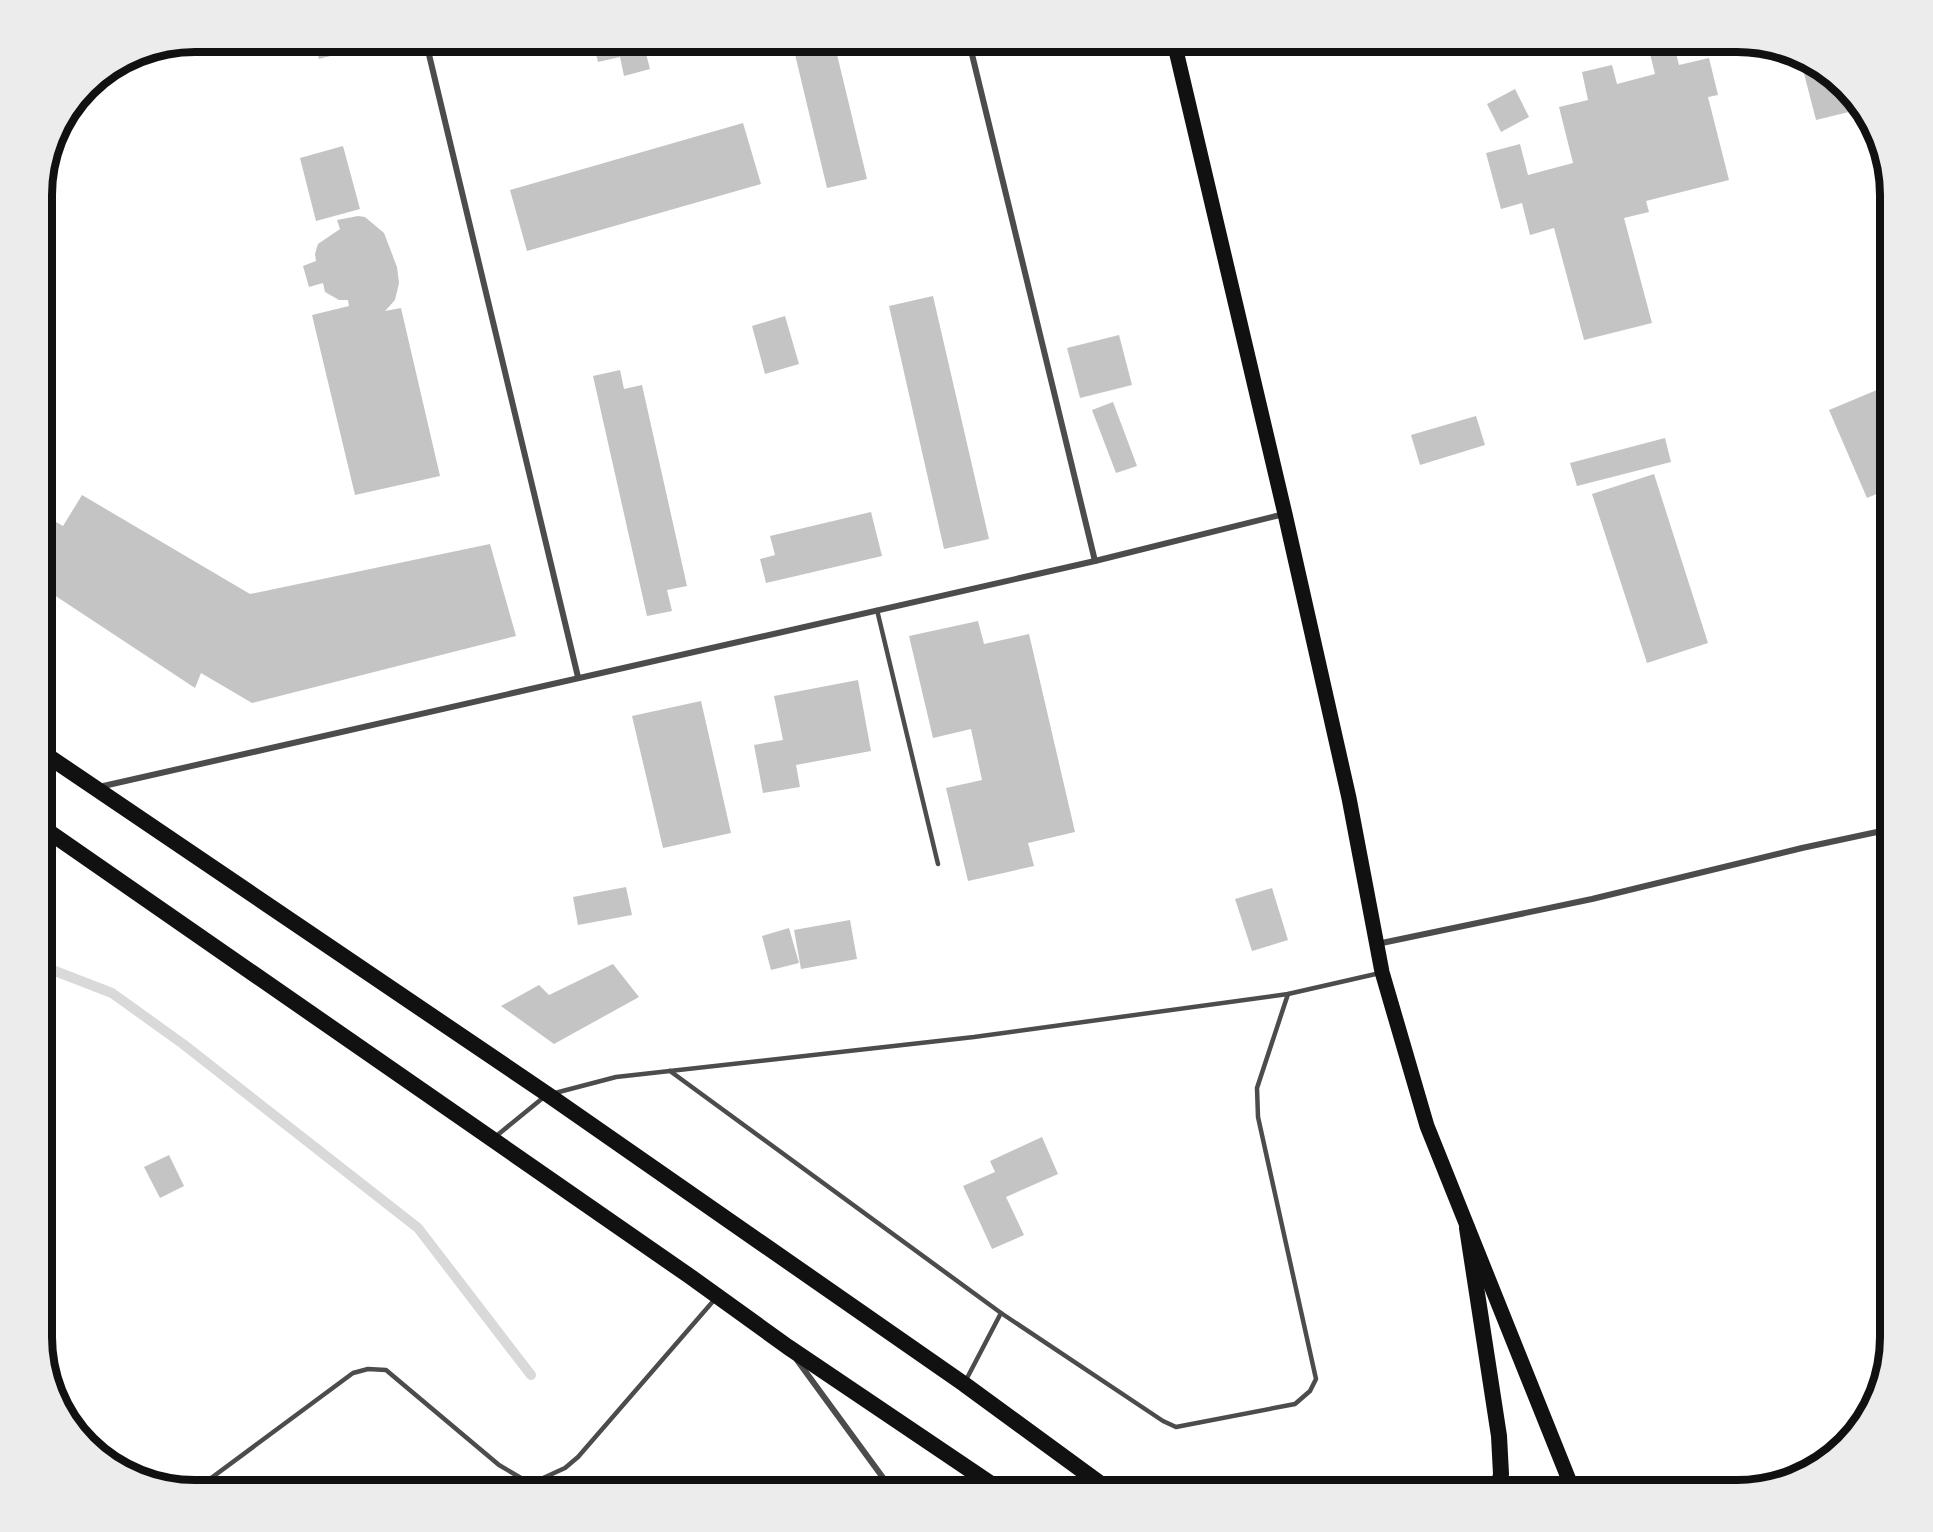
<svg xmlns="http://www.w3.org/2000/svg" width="1933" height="1532" font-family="'PT Sans',sans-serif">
	<rect width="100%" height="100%" fill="#fff"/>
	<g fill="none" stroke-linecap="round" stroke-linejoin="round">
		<path stroke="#d9d9d9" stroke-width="10" d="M42 966 112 993 183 1044 418 1228 531 1375"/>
	</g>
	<g fill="#c4c4c4">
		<path d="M314 42H376V44L319 59Z"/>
		<path d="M593 42H643L650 69 624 76 620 57 598 62Z"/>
		<path d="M792 42H834L867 179 827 188Z"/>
		<path d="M1647 42H1673L1679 65 1709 58 1718 95 1708 97 1729 180 1646 201 1649 212 1624 218 1652 323 1584 340 1554 228 1530 235 1522 203 1501 209 1486 153 1520 144 1528 175 1573 163 1559 107 1588 100 1582 72 1612 65 1617 84 1655 74Z"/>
		<path d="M1800 58 1839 80 1861 109 1816 120Z"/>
		<path d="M1515 89 1529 117 1501 132 1487 104Z"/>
		<path d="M743 123 761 184 527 251 510 190Z"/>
		<path d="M343 146 360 209 316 221 300 158Z"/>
		<path d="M358 216 365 217 384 233 397 267 399 283 395 300 385 311 401 308 440 476 355 495 312 315 349 306 348 300H339L325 292 323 283 309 287 303 266 316 261 315 254 318 244 340 229 337 220Z"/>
		<path d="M933 296 989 539 944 549 889 306Z"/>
		<path d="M785 316 799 364 765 374 752 326Z"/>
		<path d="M1119 335 1132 385 1080 398 1067 348Z"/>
		<path d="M620 370 624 389 642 385 687 586 667 590 672 611 647 616 593 376Z"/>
		<path d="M1884 387 1891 404V488L1867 498 1829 410Z"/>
		<path d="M1113 402 1137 466 1116 473 1092 410Z"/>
		<path d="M1476 416 1485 445 1420 465 1411 435Z"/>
		<path d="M1665 438 1671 462 1577 486 1570 463Z"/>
		<path d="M1654 474 1708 643 1647 663 1592 494Z"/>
		<path d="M82 495 250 594 490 544 516 636 252 703 201 673 195 688 42 587V514L63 526Z"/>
		<path d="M871 512 882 556 766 583 760 559 775 555 770 536Z"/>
		<path d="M978 621 984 644 1029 634 1075 832 1028 843 1034 866 968 881 946 788 982 780 971 729 933 738 909 636Z"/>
		<path d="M858 680 871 751 796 765 800 787 763 793 754 745 783 740 774 696Z"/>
		<path d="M701 701 731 833 663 848 632 716Z"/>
		<path d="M626 887 632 915 578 925 573 897Z"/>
		<path d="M1272 888 1288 940 1252 951 1235 899Z"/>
		<path d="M850 920 857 959 801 969 794 930Z"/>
		<path d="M789 928 799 963 771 970 762 936Z"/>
		<path d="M613 964 639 997 554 1044 501 1006 539 985 549 995Z"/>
		<path d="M1042 1137 1058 1174 1006 1197 1024 1235 992 1249 963 1186 995 1172 990 1161Z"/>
		<path d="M169 1155 184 1186 160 1198 144 1167Z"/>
	</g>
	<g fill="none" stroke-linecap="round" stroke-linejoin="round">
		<g stroke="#4c4c4c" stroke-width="4.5">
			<path d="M877 610 938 864"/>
			<path d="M670 1071 1001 1313 1163 1421 1176 1427 1295 1404 1310 1391 1316 1379 1258 1117 1257 1088 1288 994"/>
			<path d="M555 1093 616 1077 974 1037 1288 994 1380 973"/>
			<path d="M495 1137 544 1097"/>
			<path d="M966 1380 1001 1313"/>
			<path d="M195 1490 353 1373 368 1369 386 1370 499 1465 521 1478 541 1479 565 1468 578 1457 715 1299"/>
		</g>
		<g stroke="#4c4c4c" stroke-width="6">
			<path d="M426 42 578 677"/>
			<path d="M969 42 1095 561"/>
			<path d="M99 787 1095 561 1284 514"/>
			<path d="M1377 944 1592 899 1802 848 1891 829"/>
			<path d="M797 1360 892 1490"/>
		</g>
		<path stroke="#111" stroke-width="15" d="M1174 42 1285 514 1349 798 1382 972 1427 1126 1573 1490"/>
		<g stroke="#111" stroke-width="16">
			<path d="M42 752 547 1094 964 1384 1109 1490"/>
			<path d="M42 827 688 1275 788 1347 1000 1490"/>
			<path d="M1467 1228 1499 1436 1501 1474 1498 1490"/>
		</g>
	</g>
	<path d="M0 0H1933V1532H0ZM195 52H1737A143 143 0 0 1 1880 195V1337A143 143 0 0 1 1737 1480H195A143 143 0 0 1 52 1337V195A143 143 0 0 1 195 52Z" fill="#ececec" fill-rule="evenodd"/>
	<path fill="none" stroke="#111" stroke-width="8" d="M195 52H1737A143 143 0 0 1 1880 195V1337A143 143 0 0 1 1737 1480H195A143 143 0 0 1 52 1337V195A143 143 0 0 1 195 52Z"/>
</svg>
